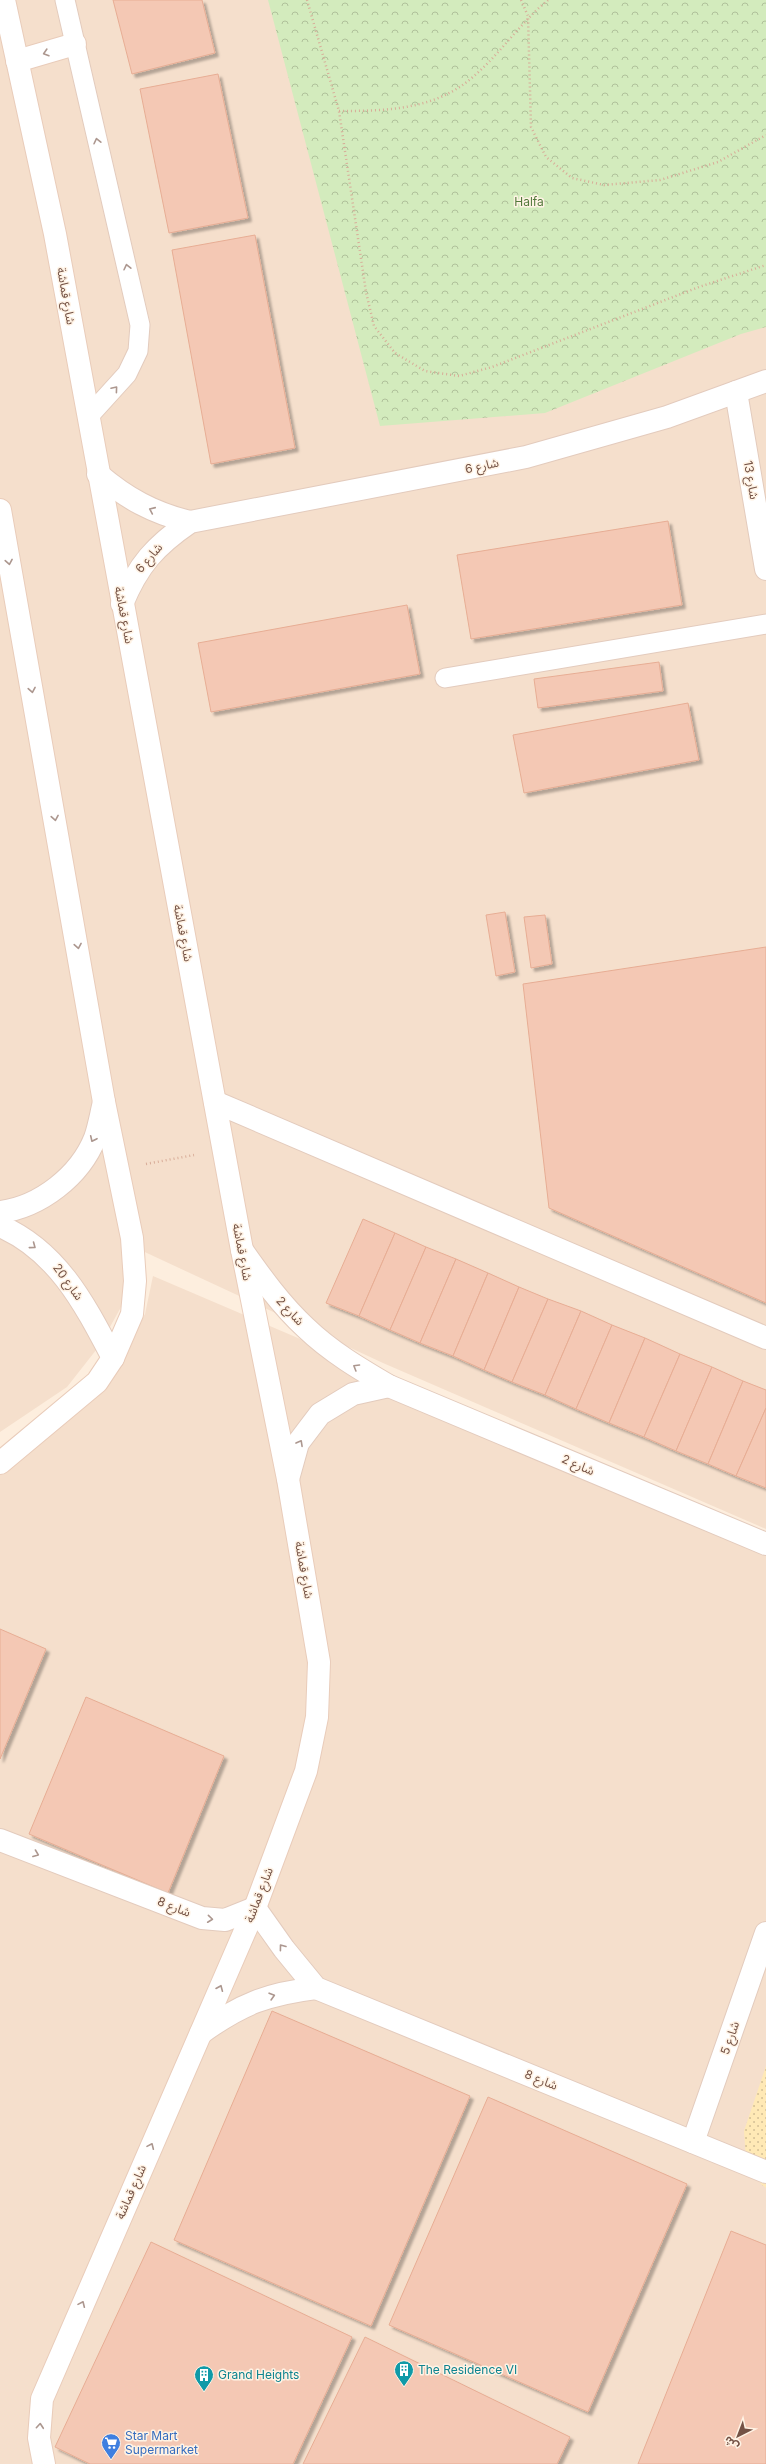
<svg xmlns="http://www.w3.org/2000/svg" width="766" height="2464" font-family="Inter,'Noto Sans Arabic',sans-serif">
	<defs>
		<pattern id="sand-dots" width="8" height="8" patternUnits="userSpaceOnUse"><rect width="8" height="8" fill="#ffe9b6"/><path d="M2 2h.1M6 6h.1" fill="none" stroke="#d3bf96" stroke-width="1.8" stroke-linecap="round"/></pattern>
		<pattern id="park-crowns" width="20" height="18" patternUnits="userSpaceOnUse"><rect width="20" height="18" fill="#d3ebbd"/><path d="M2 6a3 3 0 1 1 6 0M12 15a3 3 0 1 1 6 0" fill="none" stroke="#b0c19b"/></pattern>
		<filter id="shadow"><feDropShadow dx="3.5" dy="3.5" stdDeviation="1" flood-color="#0004"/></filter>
	</defs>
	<rect width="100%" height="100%" fill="#fdeede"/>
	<g fill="#f5dfcc">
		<path d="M0 0H766V1529L383 1363 134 1247 126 1298 100 1345 67 1387 0 1432Z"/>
		<path d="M153 1276 766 1538V2464H0V1465L106 1379 145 1314Z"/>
	</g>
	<path fill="url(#sand-dots)" d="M766 2066V2188L761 2184 746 2160 744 2131Z"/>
	<path fill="url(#park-crowns)" d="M268 0H766V327L741 334 545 413 380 426Z"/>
	<g fill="#f4c8b4" stroke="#e7ad94" filter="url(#shadow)">
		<path d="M113 0H202L215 53 132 74Z"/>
		<path d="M218 74 248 218 169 233 140 89Z"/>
		<path d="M255 235 295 448 211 464 172 250Z"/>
		<path d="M668 521 682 605 471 639 457 555Z"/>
		<path d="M407 605 420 674 211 712 198 643Z"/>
		<path d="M659 662 663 691 538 708 534 679Z"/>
		<path d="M688 703 699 760 524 793 513 735Z"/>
		<path d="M505 912 515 972 496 976 486 915Z"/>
		<path d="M545 915 552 964 531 968 524 917Z"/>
		<path d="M766 947V1303L549 1208 523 984Z"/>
		<path d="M363 1219 395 1233 359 1316 326 1303Z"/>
		<path d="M395 1233 426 1247 390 1330 359 1316Z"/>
		<path d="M426 1247 456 1259 420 1343 390 1330Z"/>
		<path d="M456 1259 488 1273 453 1356 420 1343Z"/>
		<path d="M488 1273 519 1287 484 1370 453 1356Z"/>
		<path d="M519 1287 548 1299 512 1382 484 1370Z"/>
		<path d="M548 1299 581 1311 545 1395 512 1382Z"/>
		<path d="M581 1311 612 1325 576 1409 545 1395Z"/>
		<path d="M612 1325 645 1338 609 1423 576 1409Z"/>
		<path d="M645 1338 680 1354 644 1437 609 1423Z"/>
		<path d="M680 1354 712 1367 676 1451 644 1437Z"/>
		<path d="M712 1367 743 1381 708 1464 676 1451Z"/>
		<path d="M743 1381 766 1390V1408L736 1476 708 1464Z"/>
		<path d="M766 1408V1488L736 1476Z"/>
		<path d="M0 1629 46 1649 0 1759Z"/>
		<path d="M86 1697 224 1756 168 1893 29 1834Z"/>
		<path d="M272 2011 470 2096 371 2326 174 2240Z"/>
		<path d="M488 2097 687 2184 588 2412 389 2325Z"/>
		<path d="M731 2231 766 2245V2464H638Z"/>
		<path d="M151 2242 352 2337 293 2464H90L55 2447Z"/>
		<path d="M365 2337 570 2437 557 2464H303Z"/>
	</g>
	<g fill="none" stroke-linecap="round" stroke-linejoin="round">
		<g stroke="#e3cbbd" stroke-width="21">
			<g id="lane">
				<path d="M65 0 140 325 138 351 127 374 88 417"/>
				<path d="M445 678 766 624"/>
			</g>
		</g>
		<g stroke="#e3cbbd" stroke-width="24">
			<g id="street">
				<path d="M736 392 766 569"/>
				<path d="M98 474C126 498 153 513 190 522"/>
				<path d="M122 604C138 565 155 546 190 522L526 457 667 417 766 381"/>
				<path d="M215 1102 766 1338"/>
				<path d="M0 1212C40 1207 80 1176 95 1138 99 1127 101 1114 104 1102"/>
				<path d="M0 1226C58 1251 85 1305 113 1358"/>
				<path d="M242 1250C261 1277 281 1305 306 1328 331 1352 360 1369 389 1386L766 1544"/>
				<path d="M288 1479 298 1443 320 1414 353 1394 389 1386"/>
				<path d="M0 1840 202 1918 225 1920 255 1908 284 1949 316 1988 766 2172"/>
				<path d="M201 2033C241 2004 267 1994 316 1988"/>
				<path d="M693 2142 766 1933"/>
			</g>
		</g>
		<g stroke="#e9ccba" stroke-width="24">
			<g id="secondary">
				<path d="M4 0 55 234 242 1250 288 1479 319 1662 317 1717 306 1771 255 1908 42 2399 39 2438 44 2464"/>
				<path d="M17 61 75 44"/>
				<path d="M0 510 104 1102 132 1238 135 1281 132 1314 113 1358 97 1382 0 1463"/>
			</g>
		</g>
		<g stroke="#d8ac98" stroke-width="2.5" stroke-dasharray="1 3" stroke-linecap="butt">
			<path d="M307 0 339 111 366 292 374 326 395 353 425 371 459 376 492 367 699 287 766 265"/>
			<path d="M521 0 528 16 531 127 546 157 572 178 604 185 660 180 718 162 766 135"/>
			<path d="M339 111C386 111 436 110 474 76 501 53 520 23 548 0"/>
			<path d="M146 1164 194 1155"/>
		</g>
		<use href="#lane" stroke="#fff" stroke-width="19"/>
		<use href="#street" stroke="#fff" stroke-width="22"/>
		<use href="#secondary" stroke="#fff" stroke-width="22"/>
	</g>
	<defs><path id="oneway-chevron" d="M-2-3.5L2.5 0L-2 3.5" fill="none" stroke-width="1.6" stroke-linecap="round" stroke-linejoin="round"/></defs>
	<g stroke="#ac978f">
		<use href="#oneway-chevron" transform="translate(46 53) rotate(163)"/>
		<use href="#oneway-chevron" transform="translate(97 141) rotate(-103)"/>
		<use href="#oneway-chevron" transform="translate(127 267) rotate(-103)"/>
		<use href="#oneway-chevron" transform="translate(115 389) rotate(-50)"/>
		<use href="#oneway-chevron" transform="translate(152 510) rotate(-156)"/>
		<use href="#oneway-chevron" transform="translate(9 562) rotate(80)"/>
		<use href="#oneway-chevron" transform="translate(32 690) rotate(80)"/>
		<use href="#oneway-chevron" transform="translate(55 818) rotate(80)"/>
		<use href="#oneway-chevron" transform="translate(78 946) rotate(80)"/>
		<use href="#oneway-chevron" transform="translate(93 1139) rotate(115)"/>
		<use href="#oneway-chevron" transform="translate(33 1246) rotate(37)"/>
		<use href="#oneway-chevron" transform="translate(356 1367) rotate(-149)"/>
		<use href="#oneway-chevron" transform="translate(300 1443) rotate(-61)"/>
		<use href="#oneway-chevron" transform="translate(36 1854) rotate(21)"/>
		<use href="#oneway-chevron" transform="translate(210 1919) rotate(6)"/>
		<use href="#oneway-chevron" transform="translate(282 1947) rotate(-127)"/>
		<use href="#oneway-chevron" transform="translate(220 1988) rotate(-67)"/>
		<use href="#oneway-chevron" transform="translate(272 1996) rotate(-16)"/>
		<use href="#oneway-chevron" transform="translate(151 2146) rotate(-66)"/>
		<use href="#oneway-chevron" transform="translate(82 2304) rotate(-66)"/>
		<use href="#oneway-chevron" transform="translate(40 2426) rotate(-85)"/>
	</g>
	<defs>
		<g id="building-pin" transform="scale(1)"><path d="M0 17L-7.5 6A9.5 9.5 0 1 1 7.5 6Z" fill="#0f9aa8" stroke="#fff3e5"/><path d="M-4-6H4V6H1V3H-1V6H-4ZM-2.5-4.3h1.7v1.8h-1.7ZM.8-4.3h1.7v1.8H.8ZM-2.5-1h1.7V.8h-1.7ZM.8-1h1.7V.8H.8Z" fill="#fff"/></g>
		<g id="supermarket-pin" transform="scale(1)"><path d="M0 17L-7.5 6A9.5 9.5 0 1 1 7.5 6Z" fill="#3f7fe0" stroke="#fff3e5"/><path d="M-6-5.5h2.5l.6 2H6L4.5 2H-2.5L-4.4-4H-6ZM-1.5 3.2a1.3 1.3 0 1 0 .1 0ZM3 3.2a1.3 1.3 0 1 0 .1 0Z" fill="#fff"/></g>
	</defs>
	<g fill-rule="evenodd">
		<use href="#building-pin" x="404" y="2370"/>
		<use href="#building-pin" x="204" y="2375"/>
		<use href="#supermarket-pin" x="111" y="2443"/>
	</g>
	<g text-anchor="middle" stroke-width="3" stroke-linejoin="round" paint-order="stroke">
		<g font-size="12" fill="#547a3d" stroke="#fff3e5">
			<text x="529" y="206">Halfa</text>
		</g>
		<g font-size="12" fill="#745245" stroke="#fff3e5">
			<text transform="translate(66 296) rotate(80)" y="4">شارع قماشة</text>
			<text transform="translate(482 466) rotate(-12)" y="4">شارع 6</text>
			<text transform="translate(751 480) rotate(80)" y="4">شارع 13</text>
			<text transform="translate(149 558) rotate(-50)" y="4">شارع 6</text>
			<text transform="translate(124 615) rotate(79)" y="4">شارع قماشة</text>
			<text transform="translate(183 933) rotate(79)" y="4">شارع قماشة</text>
			<text transform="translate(242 1252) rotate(79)" y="4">شارع قماشة</text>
			<text transform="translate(68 1282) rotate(54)" y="4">شارع 20</text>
			<text transform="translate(290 1311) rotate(47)" y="4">شارع 2</text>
			<text transform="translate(578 1465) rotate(23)" y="4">شارع 2</text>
			<text transform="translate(304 1570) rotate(80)" y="4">شارع قماشة</text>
			<text transform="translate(259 1895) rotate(-69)" y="4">شارع قماشة</text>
			<text transform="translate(174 1907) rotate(21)" y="4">شارع 8</text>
			<text transform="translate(730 2038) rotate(-71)" y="4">شارع 5</text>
			<text transform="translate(541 2080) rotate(22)" y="4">شارع 8</text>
			<text transform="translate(131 2192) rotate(-66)" y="4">شارع قماشة</text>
		</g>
		<g font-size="12" fill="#0d838f" stroke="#fff3e5" text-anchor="start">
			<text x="418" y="2374">The Residence VI</text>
			<text x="218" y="2379">Grand Heights</text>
		</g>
		<g font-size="12" fill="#366cbe" stroke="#fff3e5" text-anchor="start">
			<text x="125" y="2440">Star Mart<tspan x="125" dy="14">Supermarket</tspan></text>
		</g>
	</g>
	<g transform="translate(738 2436) rotate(222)" stroke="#fff3e5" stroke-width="3" paint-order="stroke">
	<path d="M0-3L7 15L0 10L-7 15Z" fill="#745245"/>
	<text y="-6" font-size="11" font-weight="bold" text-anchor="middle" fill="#745245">ش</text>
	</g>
</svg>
